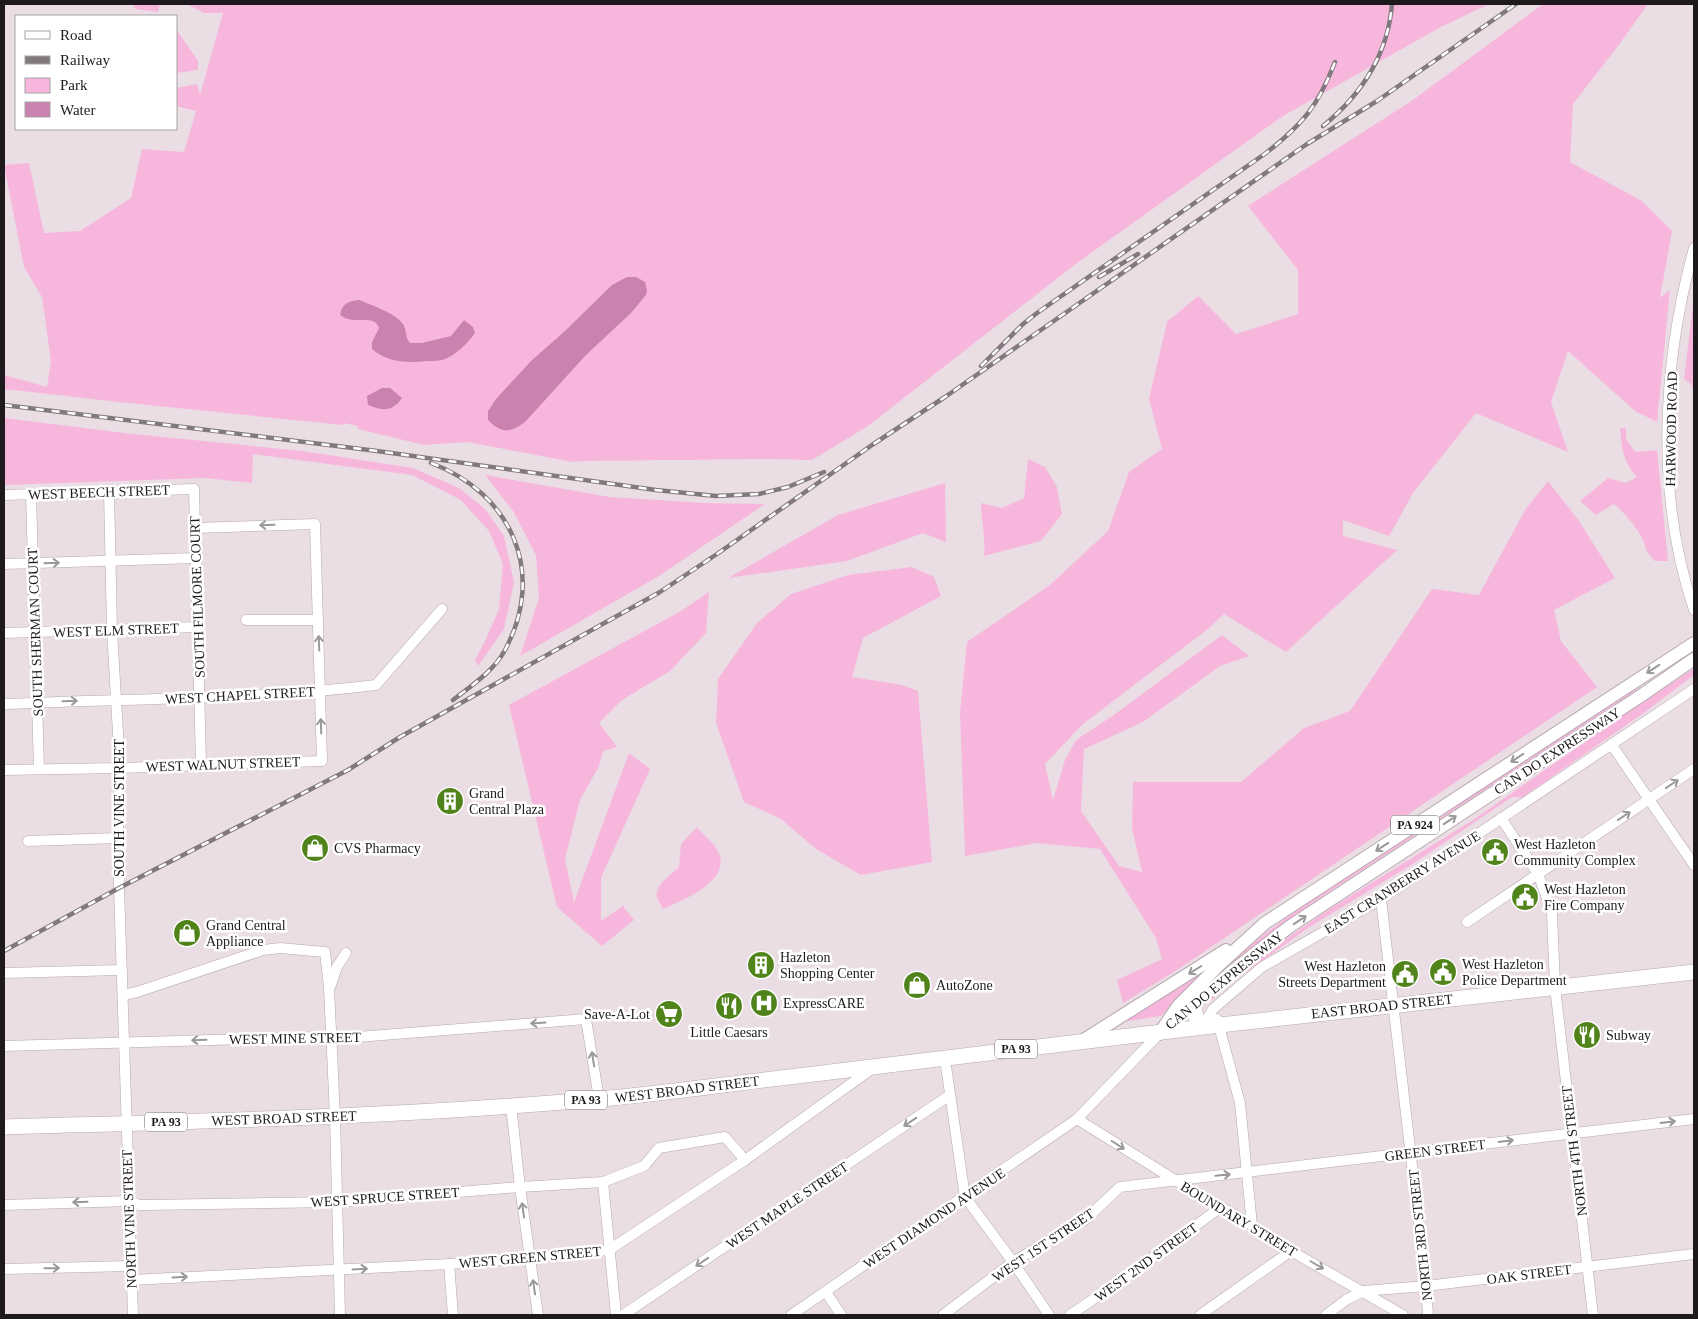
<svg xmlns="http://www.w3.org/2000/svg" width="1698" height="1319" font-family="'Times New Roman',serif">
	<rect width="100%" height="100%" fill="#ebdde4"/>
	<g fill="#f7b7dd">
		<path d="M133 4H160L158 12 135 9Z"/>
		<path d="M187 4H1489L1441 27 1283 116 1077 263 868 426 812 460 772 459 583 461 573 462 467 442 424 445 358 429V426L343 423V425L128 403 4 389V375L47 387 51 361 42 297 24 267 4 165 29 163 44 233 80 231 131 198 142 149 184 152 196 111 176 106V88L197 84 200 95 223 13H204Z"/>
		<path d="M1543 4H1648L1618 46 1573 104 1570 162 1642 201 1672 231 1660 298 1670 290 1657 422 1635 411 1568 351 1551 402 1568 452 1476 413 1413 493 1389 536 1343 520V536L1397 550 1286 652 1224 614 1208 629 1083 724 1045 764 1053 800 1065 760 1076 740 1111 717 1222 635 1249 656 1220 666 1143 722 1084 749 1081 811 1119 866 1142 872 1132 828 1133 782H1241L1304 728 1350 711 1432 589 1479 595 1525 510 1548 481 1579 521 1615 578 1554 610 1561 641 1597 687 1174 972 1123 1003 1117 980 1162 959 1156 938 1100 849 1037 843 965 856 960 712 967 642 1050 585 1108 531 1129 472 1162 449 1149 399 1167 322 1198 296 1236 334 1298 314V270L1248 206 1413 100Z"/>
		<path d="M176 29 198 61V70L176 73Z"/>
		<path d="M1694 296V392L1691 384 1684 379Z"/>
		<path d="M4 418 133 434 302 451 413 468 459 488 485 509 504 536 514 582 504 629 478 666 475 660 486 639 499 609 503 564 489 531 461 500 412 475 253 454 252 483 205 478 4 485Z"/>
		<path d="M1620 428H1626V439L1635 452 1657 450 1668 561H1655C1643 549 1648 550 1642 538 1635 525 1625 514 1614 504L1596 515 1580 501 1608 478 1626 483 1637 477C1623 461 1622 450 1620 428Z"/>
		<path d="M1028 459 1045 467 1057 487 1062 514 1041 541 984 556C986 538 981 521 981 503L1002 508 1024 498Z"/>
		<path d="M485 475 610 497 705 503 765 504 659 576 520 656 539 598 536 555 513 511Z"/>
		<path d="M945 483 946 542 923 533 847 561 728 578 838 515Z"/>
		<path d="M912 567 934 577 941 596 863 638 852 677 902 685 918 691 932 862 861 875 816 849 781 819 744 802 716 723 718 679 757 623 791 594 848 575Z"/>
		<path d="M709 592 706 633 670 671 622 700 599 723 617 747 603 751 599 766 580 800 565 859 574 902 629 753 650 769 601 878V921L623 906 634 920 602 946 557 907 509 705 681 611Z"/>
		<path d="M1693 669 1694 675 1645 712 1523 797H1512L1411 865 1311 926 1232 982 1211 1001 1209 999 1254 961 1328 910 1476 818 1625 714Z"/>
		<path d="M1652 677 1631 694 1312 903 1247 951 1204 986C1241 950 1282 920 1324 891Z"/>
		<path d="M697 827C703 835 713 842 718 851 733 880 684 900 663 909 662 906 658 901 657 897 654 885 672 874 679 867L681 844Z"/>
		<path d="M1205 970 1161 1016 1122 1022Z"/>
	</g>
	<g fill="#ca82ae">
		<path d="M627 277H636L645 282 647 290 646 295 631 313 586 355 525 422C510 433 502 434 488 420V411L496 399 531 361 565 331 612 285Z"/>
		<path d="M360 300C372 306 394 312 403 324 407 330 405 338 410 343H422L451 336 464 320 473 327 475 333C468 343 454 357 442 360 438 361 432 361 427 361 408 363 388 363 372 349V342L379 328C375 313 353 326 340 315 342 303 349 301 360 300Z"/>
		<path d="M382 388H390L402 398C392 412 383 411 368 405L367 396Z"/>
	</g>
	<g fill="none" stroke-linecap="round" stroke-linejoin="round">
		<g stroke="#b5a8af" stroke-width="11">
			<g id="minor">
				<path d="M1694 248C1662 365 1655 494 1694 610"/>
				<path d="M109 492 112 630 120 768 118 838 119 888 133 1315"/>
				<path d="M31 494 39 769"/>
				<path d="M4 495 194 489 201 764"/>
				<path d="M4 564 196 558"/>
				<path d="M246 620H318"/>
				<path d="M4 633 198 627"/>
				<path d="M4 704C128 698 253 700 376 685L442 609"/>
				<path d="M1611 744 1694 865"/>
				<path d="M4 770 120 768 322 761 315 524 195 528"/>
				<path d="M1501 818 1538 874 1552 912 1555 987 1593 1315"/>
				<path d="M28 841 118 838"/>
				<path d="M1381 899 1426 1286 1428 1315"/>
				<path d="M1467 922 1694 769"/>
				<path d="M4 973 122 970"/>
				<path d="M331 985 337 967 346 953"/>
				<path d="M123 995 137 992 263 950 280 948 325 952 329 987 335 1117 340 1315"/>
				<path d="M1217 1019 1240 1103 1252 1225"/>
				<path d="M1202 1027 1213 1009 1262 967 1381 899 1694 689"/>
				<path d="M4 1046 318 1037 332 1039 586 1019 599 1099"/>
				<path d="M945 1059 965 1197 1013 1262 1049 1315"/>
				<path d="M511 1105 520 1187 538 1315"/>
				<path d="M1077 1119 1175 1180 1252 1225 1291 1251 1403 1315"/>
				<path d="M603 1182 616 1315"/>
				<path d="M4 1205 129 1201 139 1205H146L337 1202 520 1187 603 1182 644 1166 659 1148 725 1137 745 1160"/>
				<path d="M449 1264 453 1315"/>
				<path d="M4 1269 131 1266"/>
				<path d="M131 1280 449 1264 530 1258 609 1250 745 1160 873 1068"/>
				<path d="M826 1292 841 1315"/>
				<path d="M623 1315 950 1095"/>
				<path d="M791 1315 1077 1119 1159 1034"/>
				<path d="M943 1315 1013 1262 1086 1219 1120 1187 1694 1119"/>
				<path d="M1070 1315 1125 1278 1221 1207"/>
				<path d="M1200 1315 1291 1251"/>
				<path d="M1326 1315 1346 1300 1363 1291 1426 1286 1694 1254"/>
			</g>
		</g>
		<g stroke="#b5a8af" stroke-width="14">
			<g id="major">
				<path d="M1172 1023 1234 970 1289 927 1642 695 1694 659"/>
				<path d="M1159 1034 1178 1006 1220 964 1265 923 1694 643"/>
				<path d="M1082 1041 1226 950"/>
			</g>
		</g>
		<g stroke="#b5a8af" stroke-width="16">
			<g id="highway">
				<path d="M1193 1005 1199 1027"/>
				<path d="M4 1127C202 1121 400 1117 598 1099 659 1094 720 1085 781 1078 927 1061 1073 1043 1220 1025L1694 972"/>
			</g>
		</g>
		<use href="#minor" stroke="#fff" stroke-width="10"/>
		<use href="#major" stroke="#fff" stroke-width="12"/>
		<use href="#highway" stroke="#fff" stroke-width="15"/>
		<g stroke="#82797e" stroke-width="4.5">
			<g id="rail">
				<path d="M1323 126C1361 95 1388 54 1392 4"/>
				<path d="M1099 277 1138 254"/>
				<path d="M981 366 1023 324 1037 313 1266 153C1303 124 1318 106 1335 62"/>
				<path d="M4 405 377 451 656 490 716 496 759 494 788 487 824 472"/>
				<path d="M431 463C511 493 547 572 505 650 494 671 471 686 453 700"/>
				<path d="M4 951 119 888 348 770 400 737 660 592 717 554 872 445 945 397 1307 144 1377 101 1516 4"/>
			</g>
		</g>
		<use href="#rail" stroke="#fff" stroke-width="2.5" stroke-dasharray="8" stroke-linecap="butt"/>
	</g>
	<defs><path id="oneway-shaft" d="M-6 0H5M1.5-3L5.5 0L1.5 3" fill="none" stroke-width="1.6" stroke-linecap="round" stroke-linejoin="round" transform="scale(1.25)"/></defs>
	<g stroke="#9a9899">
		<use href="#oneway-shaft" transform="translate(267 525) rotate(178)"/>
		<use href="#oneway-shaft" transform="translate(52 563) rotate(-2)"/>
		<use href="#oneway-shaft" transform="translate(319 643) rotate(-92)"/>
		<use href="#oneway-shaft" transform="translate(1653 669) rotate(147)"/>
		<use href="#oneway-shaft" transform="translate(70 701) rotate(-2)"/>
		<use href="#oneway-shaft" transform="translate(321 726) rotate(-92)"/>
		<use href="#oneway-shaft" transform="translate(1517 758) rotate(147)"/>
		<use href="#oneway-shaft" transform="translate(1672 784) rotate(-34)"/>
		<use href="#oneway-shaft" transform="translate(1624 816) rotate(-34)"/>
		<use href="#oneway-shaft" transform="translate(1450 820) rotate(-33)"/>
		<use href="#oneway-shaft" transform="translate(1382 847) rotate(147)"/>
		<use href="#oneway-shaft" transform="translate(1300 920) rotate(-34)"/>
		<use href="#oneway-shaft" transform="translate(1195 970) rotate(148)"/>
		<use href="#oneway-shaft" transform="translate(538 1023) rotate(176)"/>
		<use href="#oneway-shaft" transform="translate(199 1040) rotate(178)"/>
		<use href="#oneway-shaft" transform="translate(593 1059) rotate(-99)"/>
		<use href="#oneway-shaft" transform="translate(910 1122) rotate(146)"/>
		<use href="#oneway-shaft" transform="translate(1668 1122) rotate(-7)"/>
		<use href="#oneway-shaft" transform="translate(1506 1141) rotate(-7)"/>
		<use href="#oneway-shaft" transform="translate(1118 1145) rotate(32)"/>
		<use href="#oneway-shaft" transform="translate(1223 1175) rotate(-6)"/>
		<use href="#oneway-shaft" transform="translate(80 1202) rotate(178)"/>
		<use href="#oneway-shaft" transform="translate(523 1210) rotate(-98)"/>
		<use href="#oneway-shaft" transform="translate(702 1262) rotate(146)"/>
		<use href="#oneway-shaft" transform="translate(1317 1265) rotate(30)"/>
		<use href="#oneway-shaft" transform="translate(52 1268) rotate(-1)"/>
		<use href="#oneway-shaft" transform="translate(360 1269) rotate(-3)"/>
		<use href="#oneway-shaft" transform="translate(180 1277) rotate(-3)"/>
		<use href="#oneway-shaft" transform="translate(534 1287) rotate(-98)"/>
	</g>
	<defs>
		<g id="building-disc" transform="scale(1.4375)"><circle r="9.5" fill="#50841b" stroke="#fff"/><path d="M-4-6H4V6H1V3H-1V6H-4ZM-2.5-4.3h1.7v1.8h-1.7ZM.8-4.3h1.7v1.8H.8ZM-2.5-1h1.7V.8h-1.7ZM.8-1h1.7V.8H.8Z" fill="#fff"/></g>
		<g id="shop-disc" transform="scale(1.4375)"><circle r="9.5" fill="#50841b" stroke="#fff"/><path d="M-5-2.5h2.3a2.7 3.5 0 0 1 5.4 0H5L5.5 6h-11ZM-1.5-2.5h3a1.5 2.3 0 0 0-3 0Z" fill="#fff"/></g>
		<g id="civic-disc" transform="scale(1.4375)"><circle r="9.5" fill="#50841b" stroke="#fff"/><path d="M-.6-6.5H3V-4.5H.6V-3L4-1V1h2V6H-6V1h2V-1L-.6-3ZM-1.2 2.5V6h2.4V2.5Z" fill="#fff"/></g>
		<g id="hospital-disc" transform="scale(1.4375)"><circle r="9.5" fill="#50841b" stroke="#fff"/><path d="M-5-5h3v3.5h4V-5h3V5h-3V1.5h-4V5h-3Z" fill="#fff"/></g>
		<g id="restaurant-disc" transform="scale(1.4375)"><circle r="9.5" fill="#50841b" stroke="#fff"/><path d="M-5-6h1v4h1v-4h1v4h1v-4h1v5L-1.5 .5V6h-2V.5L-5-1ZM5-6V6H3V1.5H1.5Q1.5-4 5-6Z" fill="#fff"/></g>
		<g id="supermarket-disc" transform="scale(1.4375)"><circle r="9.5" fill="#50841b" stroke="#fff"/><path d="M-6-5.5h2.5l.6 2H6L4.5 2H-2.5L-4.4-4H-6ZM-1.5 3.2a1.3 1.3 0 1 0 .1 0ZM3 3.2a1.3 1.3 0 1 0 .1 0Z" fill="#fff"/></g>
	</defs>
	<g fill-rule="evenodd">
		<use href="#building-disc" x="450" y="801"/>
		<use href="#shop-disc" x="315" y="848"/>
		<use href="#civic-disc" x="1495" y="852"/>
		<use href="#civic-disc" x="1525" y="897"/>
		<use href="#shop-disc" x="187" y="933"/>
		<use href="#building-disc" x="761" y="965"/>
		<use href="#civic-disc" x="1443" y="972"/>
		<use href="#civic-disc" x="1405" y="974"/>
		<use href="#shop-disc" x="917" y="985"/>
		<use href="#hospital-disc" x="764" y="1003"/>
		<use href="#restaurant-disc" x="729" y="1006"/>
		<use href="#supermarket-disc" x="669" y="1014"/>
		<use href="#restaurant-disc" x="1587" y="1035"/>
	</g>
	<g text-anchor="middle" stroke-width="5" stroke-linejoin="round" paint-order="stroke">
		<g fill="#fff" stroke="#625e60" stroke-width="1">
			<rect x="1391" y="815.5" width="48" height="19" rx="4"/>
			<rect x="995" y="1039.5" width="42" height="19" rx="4"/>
			<rect x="565" y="1090.5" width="42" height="19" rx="4"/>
			<rect x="145" y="1112.5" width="42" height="19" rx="4"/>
		</g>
		<g font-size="12" font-weight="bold" fill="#1e191c">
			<text x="1415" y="829">PA 924</text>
			<text x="1016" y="1053">PA 93</text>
			<text x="586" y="1104">PA 93</text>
			<text x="166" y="1126">PA 93</text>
		</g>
		<g font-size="14" fill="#1e191c" stroke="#fff">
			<text transform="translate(1671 429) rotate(-89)" y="5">HARWOOD ROAD</text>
			<text transform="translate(99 492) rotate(-2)" y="5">WEST BEECH STREET</text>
			<text transform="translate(197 597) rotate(-92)" y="5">SOUTH FILMORE COURT</text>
			<text transform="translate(116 630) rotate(-2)" y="5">WEST ELM STREET</text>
			<text transform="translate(35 632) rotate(-92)" y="5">SOUTH SHERMAN COURT</text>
			<text transform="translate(240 695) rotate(-3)" y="5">WEST CHAPEL STREET</text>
			<text transform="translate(1557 751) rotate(-33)" y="5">CAN DO EXPRESSWAY</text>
			<text transform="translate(223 764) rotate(-2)" y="5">WEST WALNUT STREET</text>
			<text transform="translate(119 808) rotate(-90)" y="5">SOUTH VINE STREET</text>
			<text transform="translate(1402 882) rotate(-32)" y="5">EAST CRANBERRY AVENUE</text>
			<text transform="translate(1224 980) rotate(-39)" y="5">CAN DO EXPRESSWAY</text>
			<text transform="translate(1382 1006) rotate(-6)" y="5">EAST BROAD STREET</text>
			<text transform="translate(295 1038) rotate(-1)" y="5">WEST MINE STREET</text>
			<text transform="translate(687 1089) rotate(-7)" y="5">WEST BROAD STREET</text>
			<text transform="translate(284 1118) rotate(-2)" y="5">WEST BROAD STREET</text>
			<text transform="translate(1435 1150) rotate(-7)" y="5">GREEN STREET</text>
			<text transform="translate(1574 1151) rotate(-97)" y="5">NORTH 4TH STREET</text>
			<text transform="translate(385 1197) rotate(-4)" y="5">WEST SPRUCE STREET</text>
			<text transform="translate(787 1205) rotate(-34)" y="5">WEST MAPLE STREET</text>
			<text transform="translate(934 1218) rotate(-34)" y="5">WEST DIAMOND AVENUE</text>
			<text transform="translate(129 1219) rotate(-92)" y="5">NORTH VINE STREET</text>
			<text transform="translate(1239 1219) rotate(31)" y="5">BOUNDARY STREET</text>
			<text transform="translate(1420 1235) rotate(-96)" y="5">NORTH 3RD STREET</text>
			<text transform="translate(1043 1245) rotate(-34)" y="5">WEST 1ST STREET</text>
			<text transform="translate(530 1257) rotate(-5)" y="5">WEST GREEN STREET</text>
			<text transform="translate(1146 1262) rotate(-36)" y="5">WEST 2ND STREET</text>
			<text transform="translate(1529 1274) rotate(-7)" y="5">OAK STREET</text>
		</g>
		<g font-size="14" fill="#1e191c" stroke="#fff" text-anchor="start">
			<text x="469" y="798">Grand<tspan x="469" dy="16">Central Plaza</tspan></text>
			<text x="1514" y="849">West Hazleton<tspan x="1514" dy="16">Community Complex</tspan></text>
			<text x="334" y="853">CVS Pharmacy</text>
			<text x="1544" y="894">West Hazleton<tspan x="1544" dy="16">Fire Company</tspan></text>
			<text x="206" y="930">Grand Central<tspan x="206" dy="16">Appliance</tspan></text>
			<text x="780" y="962">Hazleton<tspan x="780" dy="16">Shopping Center</tspan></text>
			<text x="1462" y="969">West Hazleton<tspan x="1462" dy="16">Police Department</tspan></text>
			<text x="1386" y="971" text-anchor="end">West Hazleton<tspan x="1386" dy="16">Streets Department</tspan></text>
			<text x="936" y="990">AutoZone</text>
			<text x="783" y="1008">ExpressCARE</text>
			<text x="650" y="1019" text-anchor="end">Save-A-Lot</text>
			<text x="729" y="1037" text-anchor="middle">Little Caesars</text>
			<text x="1606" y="1040">Subway</text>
		</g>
	</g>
	<rect width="1698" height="1319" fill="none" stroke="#1e191c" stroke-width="10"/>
	<rect x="15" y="15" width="162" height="115" fill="#ffffff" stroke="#a5a3a4"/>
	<rect x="25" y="31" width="25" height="8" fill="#ffffff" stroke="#a5a3a4"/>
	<text x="60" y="40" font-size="15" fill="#1e191c">Road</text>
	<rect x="25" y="56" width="25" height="8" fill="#82797e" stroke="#a5a3a4"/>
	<text x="60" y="65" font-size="15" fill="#1e191c">Railway</text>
	<rect x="25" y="78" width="25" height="15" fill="#f7b7dd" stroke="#a5a3a4"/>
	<text x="60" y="90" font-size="15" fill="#1e191c">Park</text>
	<rect x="25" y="102" width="25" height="15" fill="#ca82ae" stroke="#a5a3a4"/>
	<text x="60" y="115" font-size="15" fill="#1e191c">Water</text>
</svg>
